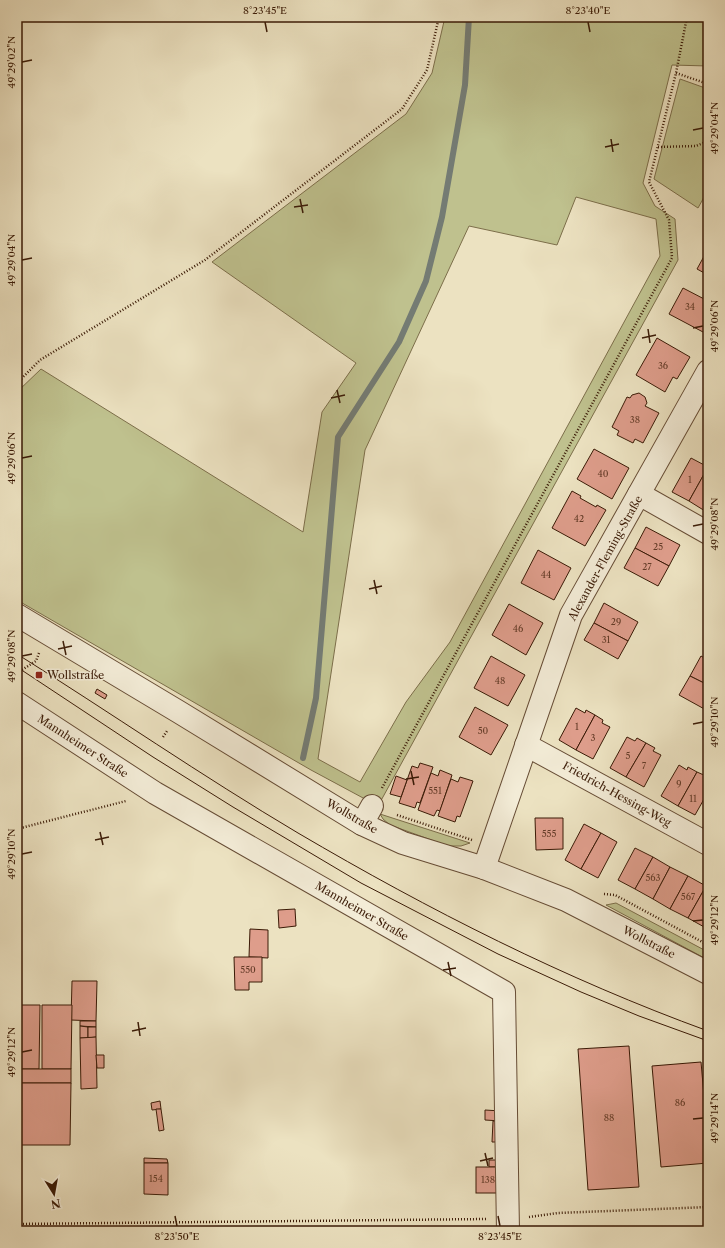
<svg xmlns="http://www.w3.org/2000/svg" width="725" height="1248" font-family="'Libre Caslon Text',serif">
	<rect width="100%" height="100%" fill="#ece2c1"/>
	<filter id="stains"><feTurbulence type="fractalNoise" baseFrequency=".005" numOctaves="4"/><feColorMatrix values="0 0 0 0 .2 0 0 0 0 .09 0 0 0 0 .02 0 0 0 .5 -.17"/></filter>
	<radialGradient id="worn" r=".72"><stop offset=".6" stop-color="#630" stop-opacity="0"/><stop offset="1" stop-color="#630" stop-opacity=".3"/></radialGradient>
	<g fill="#bfc18e" stroke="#7c6e4a" fill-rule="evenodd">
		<path d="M445 17H708V66L672 65 643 183 655 206 675 219 678 260 378 806 311 770 17 600V392L41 369 303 532 322 412 356 363 212 262 406 114 432 73ZM576 197 656 219 660 256 450 642 406 702 360 782 318 759 365 450 469 226 557 245Z"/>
		<path d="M680 79 708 89V190L698 208 654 179Z"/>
		<path d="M380 814 470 843 461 846H448L390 825 383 819Z"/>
		<path d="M616 903 708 952V960L606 905Z"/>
	</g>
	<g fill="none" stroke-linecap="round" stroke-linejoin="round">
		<path stroke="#747b73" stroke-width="6" d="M303 758 316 698 338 437 399 342 426 281 442 217 465 85 469 17"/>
	</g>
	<g fill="#de9d8b" stroke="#3a1a06">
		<path d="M708 249V275L697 269Z"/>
		<path d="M683 288 708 301V324L703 332 669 314Z"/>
		<path d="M657 338 690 357 677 379 673 377 665 392 636 375Z"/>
		<path d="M639 393 645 397 647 403 645 406 659 413 643 443 635 439 633 443 617 435 619 431 612 427 627 397 630 398 632 395Z"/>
		<path d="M594 449 629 468 612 499 577 479Z"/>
		<path d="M691 458 708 467 689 501 672 492Z"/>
		<path d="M708 467V506L705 511 689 501Z"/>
		<path d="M572 491 581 496 580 498 596 507 597 505 606 510 585 546 552 528Z"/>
		<path d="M646 527 680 545 669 566 635 548Z"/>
		<path d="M635 548 669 566 658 586 624 568Z"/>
		<path d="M538 550 571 568 554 600 521 583Z"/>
		<path d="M604 603 638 622 628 641 594 623Z"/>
		<path d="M509 604 543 623 526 655 492 635Z"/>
		<path d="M594 623 628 641 618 659 584 640Z"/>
		<path d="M491 656 525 675 508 706 474 688Z"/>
		<path d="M701 656 708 660V685L690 676Z"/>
		<path d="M690 676 708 685V711L679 695Z"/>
		<path d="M97 689 107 695 105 699 95 693Z"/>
		<path d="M475 707 508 725 491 755 459 737Z"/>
		<path d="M576 708 585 713 586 710 595 715 576 750 559 740Z"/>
		<path d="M595 715 603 720 602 723 610 727 593 759 576 750Z"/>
		<path d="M627 737 635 741 637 738 646 743 626 777 610 768Z"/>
		<path d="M646 743 655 748 653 751 661 755 644 787 626 777Z"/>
		<path d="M420 763 433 767 420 803 417 802 415 808 399 803 412 766 418 768Z"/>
		<path d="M679 765 687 770 688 767 697 772 678 806 661 796Z"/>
		<path d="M440 770 452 775 440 811 437 810 434 816 418 810 431 773 438 776Z"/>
		<path d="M697 772 706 776 704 779 708 781V792L695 815 678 806Z"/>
		<path d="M396 776 407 780 401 797 390 794Z"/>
		<path d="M460 777 473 781 460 817 457 816 455 822 438 816 451 779 458 782Z"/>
		<path d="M535 818H563V849L536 850Z"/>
		<path d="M584 824 601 833 581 869 565 860Z"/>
		<path d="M601 833 617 842 598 878 581 869Z"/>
		<path d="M635 848 653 857 635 889 618 880Z"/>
		<path d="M653 857 670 867 653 899 635 889Z"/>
		<path d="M670 867 688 876 670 909 653 899Z"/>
		<path d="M688 876 706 886 688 918 670 909Z"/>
		<path d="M706 886 708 887V923L706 928 688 918Z"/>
		<path d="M295 909 296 926 279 928 278 910Z"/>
		<path d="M250 929 268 930V958L249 957Z"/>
		<path d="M234 957H262V982H249V990H235Z"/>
		<path d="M72 981H97L96 1021 71 1020Z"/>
		<path d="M17 1005H40L39 1069H17Z"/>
		<path d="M42 1005H72L71 1069H42Z"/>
		<path d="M80 1021H96V1027L80 1026Z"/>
		<path d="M80 1026 88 1027V1038H80Z"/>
		<path d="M88 1027H96V1037L88 1038Z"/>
		<path d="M96 1037 97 1088 81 1089 80 1038Z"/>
		<path d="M629 1046 639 1187 588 1190 578 1049Z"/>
		<path d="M96 1055H104V1068H97Z"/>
		<path d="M701 1062 708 1141V1163L661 1167 652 1066Z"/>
		<rect x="17" y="1069" width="54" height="14"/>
		<path d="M17 1083H71L70 1145H17Z"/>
		<path d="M160 1101 161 1109 152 1110 151 1103Z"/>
		<path d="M156 1109H161L164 1130 159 1131Z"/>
		<path d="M485 1110 501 1111V1121L485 1120Z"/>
		<path d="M493 1121H501V1142H492Z"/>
		<path d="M144 1158 167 1159 168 1163H144Z"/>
		<rect x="489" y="1160" width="12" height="7"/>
		<path d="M144 1163H168V1195L144 1194Z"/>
		<rect x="476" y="1167" width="25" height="26"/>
	</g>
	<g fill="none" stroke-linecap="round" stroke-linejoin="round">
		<g stroke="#664c35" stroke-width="24">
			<g id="minor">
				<path d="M639 494 708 533"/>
				<path d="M17 615 179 712 362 824 403 843 484 868 566 900 708 973"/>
				<path d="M17 703 155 793 504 992 508 1231"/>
				<path d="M526 745 708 844"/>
				<path d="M362 824 372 806"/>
				<path d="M484 868 571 615 708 371"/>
			</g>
		</g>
		<g stroke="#3a1a06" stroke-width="2.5" stroke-dasharray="1 2" stroke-linecap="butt">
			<path d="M676 73 708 84"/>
			<path d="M658 147 696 146 708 141"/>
			<path d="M17 383 40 360 205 260 402 109 427 70 439 17"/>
			<path d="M17 673 36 661 39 653"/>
			<path d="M163 737 167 731"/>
			<path d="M382 788 672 258 669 220 649 182 676 73 687 17"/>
			<path d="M397 815 472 840"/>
			<path d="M17 829 126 801"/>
			<path d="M604 894 615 895 708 945"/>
			<path d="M529 1217 558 1213 708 1207"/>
			<path d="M17 1224 486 1219"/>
		</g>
		<use href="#minor" stroke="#f3ecd7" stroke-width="22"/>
		<g stroke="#3a1a06" stroke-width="1">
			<path d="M17 654C111 713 202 776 298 833 429 910 565 979 708 1031"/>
			<path d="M17 667 153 757 233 807 361 883 498 954 581 992 639 1016 708 1041"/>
		</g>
	</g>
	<path fill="none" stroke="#3a1a06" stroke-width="1.5" d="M265 22 267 32M588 22 590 32M22 62 32 60M693 130 703 128M611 139 613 152M605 147 619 144M300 199 303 213M294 207 308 205M22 260 32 258M693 328 703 326M648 329 650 343M642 338 656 335M337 390 340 403M331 398 345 395M22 458 32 456M693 526 703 524M374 580 377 594M369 589 382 586M63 641 66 655M58 649 72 646M22 656 32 654M693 724 703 722M411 771 414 785M406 779 419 777M100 832 103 845M95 840 109 837M22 854 32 852M693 921 703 920M448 962 451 976M443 970 456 968M138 1022 140 1036M132 1031 146 1028M22 1052 32 1050M693 1119 703 1118M485 1153 488 1166M480 1161 493 1158M175 1216 177 1226M498 1216 500 1226"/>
	<rect fill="#8f2418" stroke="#f3ecd7" stroke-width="1.5" x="35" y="671" width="8" height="8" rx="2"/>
	<g text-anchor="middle" stroke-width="3" stroke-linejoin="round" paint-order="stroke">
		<g font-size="9" fill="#633b27">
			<text x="690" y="310">34</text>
			<text x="663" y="369">36</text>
			<text x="635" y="423">38</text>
			<text x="603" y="477">40</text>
			<text x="690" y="483">1</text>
			<text x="579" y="522">42</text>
			<text x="658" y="550">25</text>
			<text x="647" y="570">27</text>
			<text x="546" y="578">44</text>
			<text x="616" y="625">29</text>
			<text x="518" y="632">46</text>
			<text x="606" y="643">31</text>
			<text x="500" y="684">48</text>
			<text x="577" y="730">1</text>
			<text x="483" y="734">50</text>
			<text x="593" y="741">3</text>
			<text x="628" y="759">5</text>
			<text x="644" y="769">7</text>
			<text x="679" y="787">9</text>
			<text x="435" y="794">551</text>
			<text x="693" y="802">11</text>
			<text x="549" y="837">555</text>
			<text x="653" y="881">563</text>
			<text x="688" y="900">567</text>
			<text x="248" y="973">550</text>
			<text x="680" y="1106">86</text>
			<text x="609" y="1121">88</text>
			<text x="156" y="1182">154</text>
			<text x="488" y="1183">138</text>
		</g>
		<g font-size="11" fill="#3a1a06" stroke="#f3ecd7">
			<text transform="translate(605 558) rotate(-61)" y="4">Alexander-Fleming-Straße</text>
			<text transform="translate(83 746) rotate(33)" y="4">Mannheimer Straße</text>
			<text transform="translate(617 794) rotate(29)" y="4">Friedrich-Hessing-Weg</text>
			<text transform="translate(352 816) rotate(30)" y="4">Wollstraße</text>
			<text transform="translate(362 911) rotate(30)" y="4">Mannheimer Straße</text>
			<text transform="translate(649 942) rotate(27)" y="4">Wollstraße</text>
		</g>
		<g font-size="11" fill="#3a1a06" stroke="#f3ecd7" text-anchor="start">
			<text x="47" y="679">Wollstraße</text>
		</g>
	</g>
	<rect width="725" height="1248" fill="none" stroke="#ece2c1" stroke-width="44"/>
	<g transform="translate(54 1194) rotate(169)" stroke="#f3ecd7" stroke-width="3" paint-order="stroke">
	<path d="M0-3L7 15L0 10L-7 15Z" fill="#3a1a06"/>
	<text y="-6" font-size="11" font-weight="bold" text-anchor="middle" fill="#3a1a06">N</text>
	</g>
	<rect x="22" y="22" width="681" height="1204" fill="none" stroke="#3a1a06" stroke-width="1.5"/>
	<g font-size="10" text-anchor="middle" fill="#3a1a06">
		<text x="265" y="14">8°23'45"E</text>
		<text x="588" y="14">8°23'40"E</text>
		<text transform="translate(11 62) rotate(-90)" y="4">49°29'02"N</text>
		<text transform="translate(714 128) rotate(-90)" y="4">49°29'04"N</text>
		<text transform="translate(11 260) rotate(-90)" y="4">49°29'04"N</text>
		<text transform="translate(714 326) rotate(-90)" y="4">49°29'06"N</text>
		<text transform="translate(11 458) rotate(-90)" y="4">49°29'06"N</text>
		<text transform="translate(714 524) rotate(-90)" y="4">49°29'08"N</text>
		<text transform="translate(11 656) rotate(-90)" y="4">49°29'08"N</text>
		<text transform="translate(714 722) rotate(-90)" y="4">49°29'10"N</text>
		<text transform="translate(11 854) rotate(-90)" y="4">49°29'10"N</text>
		<text transform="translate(714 920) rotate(-90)" y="4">49°29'12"N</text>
		<text transform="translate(11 1052) rotate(-90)" y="4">49°29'12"N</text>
		<text transform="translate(714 1118) rotate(-90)" y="4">49°29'14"N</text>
		<text x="177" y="1240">8°23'50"E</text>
		<text x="500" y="1240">8°23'45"E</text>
	</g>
	<rect width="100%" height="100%" filter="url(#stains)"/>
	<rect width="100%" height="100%" fill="url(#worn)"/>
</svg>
